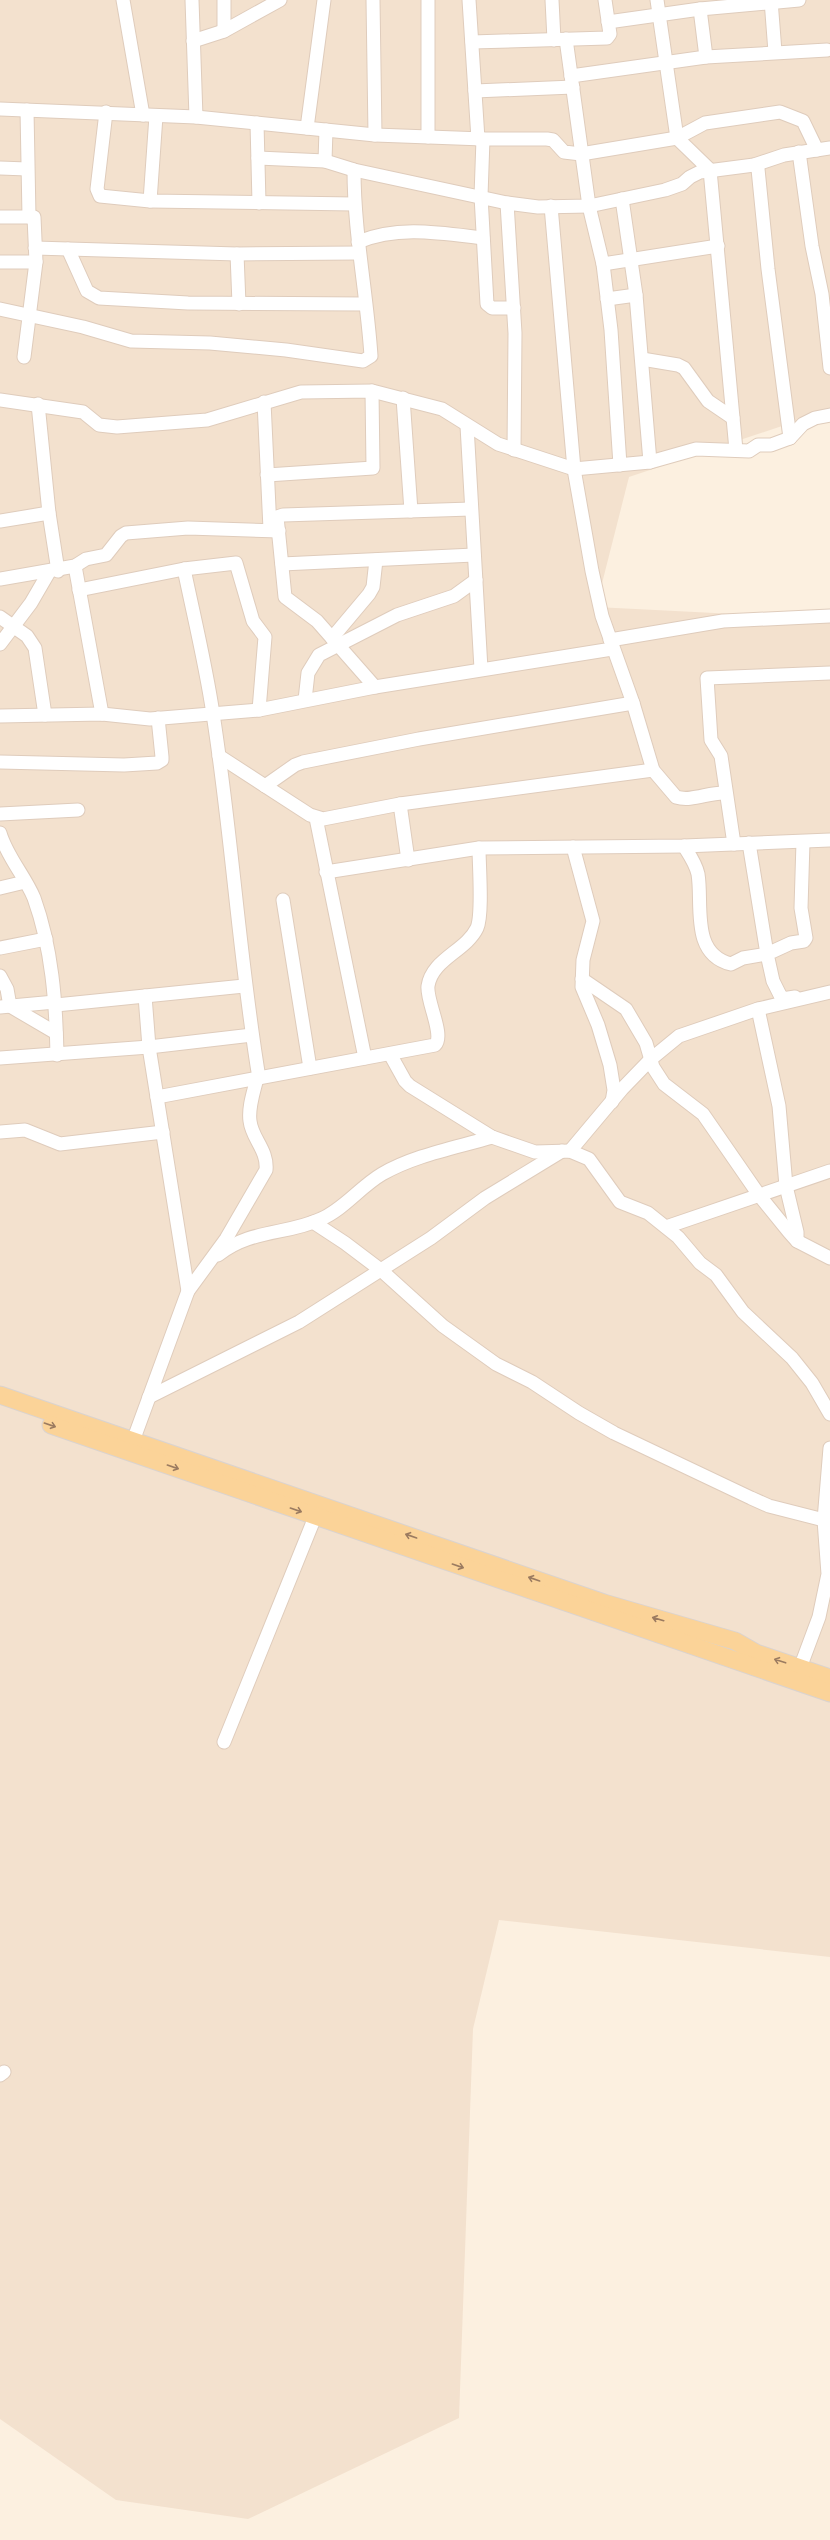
<svg xmlns="http://www.w3.org/2000/svg" width="830" height="2540" font-family="Barlow,sans-serif">
	<rect width="100%" height="100%" fill="#fcf0e0"/>
	<path fill="#f3e1ce" d="M0 0H830V418L788 424 629 477 596 607 830 619V1957L499 1920 473 2029 459 2418 248 2519 116 2500 0 2419Z"/>
	<g fill="none" stroke-linecap="round" stroke-linejoin="round">
		<g stroke="#dfccbc" stroke-width="15">
			<g id="minor">
				<path d="M123 0 143 115"/>
				<path d="M192 0 196 117"/>
				<path d="M373 0 375 135"/>
				<path d="M469 0 478 139"/>
				<path d="M552 0 554 40"/>
				<path d="M657 0 677 138 710 170 736 450"/>
				<path d="M771 0 775 52"/>
				<path d="M700 9 706 57"/>
				<path d="M608 22 700 9 799 0"/>
				<path d="M224 31V0"/>
				<path d="M566 39 589 206 603 264 611 330 620 465"/>
				<path d="M193 41 224 31 280 0"/>
				<path d="M472 42 607 38 610 34 605 0"/>
				<path d="M571 76 706 57 827 50"/>
				<path d="M475 91 573 87"/>
				<path d="M0 109 196 117 375 135 483 139H547L553 140 564 152 581 154 677 138 705 123 780 112 803 121 817 150"/>
				<path d="M27 110 29 217"/>
				<path d="M106 112 97 189 100 196 150 201 354 204"/>
				<path d="M257 123 259 203"/>
				<path d="M307 128 324 0"/>
				<path d="M428 137V0"/>
				<path d="M483 139 481 196 487 304 492 308H514"/>
				<path d="M799 152 812 246 822 294 830 368"/>
				<path d="M258 158 325 161 354 170 507 203 538 207 589 206 665 190 682 184 690 177 700 172 754 165 784 155 830 148"/>
				<path d="M325 161 326 130"/>
				<path d="M754 165 758 169 768 269 790 438"/>
				<path d="M0 168 27 169"/>
				<path d="M622 199 636 295 650 462"/>
				<path d="M150 201 156 116"/>
				<path d="M507 203 515 333 514 450"/>
				<path d="M551 206 574 469 592 571 602 616 633 703 653 770 676 797C692 802 709 792 725 793"/>
				<path d="M0 217H34L36 262 24 357"/>
				<path d="M358 242C398 225 441 233 483 238"/>
				<path d="M35 248 237 254 359 253"/>
				<path d="M68 249 87 291 99 298 188 303 364 304"/>
				<path d="M237 254 239 304"/>
				<path d="M0 262H36"/>
				<path d="M603 264 718 246"/>
				<path d="M607 299 636 295"/>
				<path d="M0 309 83 327 131 341 210 343 286 350 363 361 371 356C367 294 354 233 354 170"/>
				<path d="M642 359 678 365 684 368 708 401 733 418"/>
				<path d="M403 398 411 511"/>
				<path d="M0 400 83 412 99 425 117 427 207 420 301 392 372 391 442 409 498 444 574 469 650 462 696 449 749 451 758 445H771L790 438 803 424 815 418 830 415"/>
				<path d="M264 402 270 529"/>
				<path d="M38 404 49 513 58 571"/>
				<path d="M467 426 481 669"/>
				<path d="M267 475 373 468 372 391"/>
				<path d="M0 521 49 513"/>
				<path d="M282 564 474 555"/>
				<path d="M75 566 102 714"/>
				<path d="M184 569C194 617 206 666 213 714 232 835 239 957 259 1078"/>
				<path d="M0 579 75 566 86 559 106 555 121 536 126 533 188 528 279 531"/>
				<path d="M79 590 184 569 236 563 253 621 265 637 259 710"/>
				<path d="M0 617 27 636 35 648 45 715"/>
				<path d="M332 638 369 594 373 587 376 560"/>
				<path d="M610 640 723 621 830 616"/>
				<path d="M0 644 31 603 49 572"/>
				<path d="M375 687 317 621 285 597 277 517 283 515 471 509"/>
				<path d="M305 700 308 673 319 655 397 615 454 596 476 580"/>
				<path d="M0 716 102 714 150 719 259 710 375 687 612 649"/>
				<path d="M219 756 310 815 323 819 400 804 653 770"/>
				<path d="M0 762 124 765 157 763 162 760V757L158 718"/>
				<path d="M265 786 295 765 303 762 419 739 633 703"/>
				<path d="M400 804 408 860"/>
				<path d="M0 814 78 810"/>
				<path d="M316 818 365 1058"/>
				<path d="M0 833C7 857 25 876 34 898 52 948 56 1002 57 1055"/>
				<path d="M734 844 721 756 711 740 707 678 830 673"/>
				<path d="M684 846C689 854 696 864 698 874 703 904 690 954 731 964L743 958 767 954 749 843"/>
				<path d="M573 847 593 921 583 960 582 987 598 1025 610 1065 614 1090 612 1102"/>
				<path d="M326 872 479 848 684 846 830 840"/>
				<path d="M0 888 25 882"/>
				<path d="M283 900 310 1068"/>
				<path d="M0 948 46 939"/>
				<path d="M0 976 7 989 10 1006 56 1033"/>
				<path d="M582 979 626 1009 646 1043 653 1067 664 1084 703 1114 759 1195 789 1232 797 1241 830 1258"/>
				<path d="M145 996 149 1047 188 1291"/>
				<path d="M795 997 782 999 773 981 767 954 791 943 804 941 806 938 801 908 803 842"/>
				<path d="M56 1005 244 986"/>
				<path d="M0 1007 55 1002"/>
				<path d="M758 1009 779 1106 786 1186 797 1232V1241"/>
				<path d="M390 1054 405 1081 410 1086 492 1137 535 1152 570 1151 589 1159 620 1202 648 1213 678 1237 700 1263 716 1275 743 1312 792 1358 812 1383 830 1414"/>
				<path d="M0 1058 149 1047 252 1035"/>
				<path d="M157 1097 435 1045C445 1035 426 1001 428 986 432 959 466 951 477 928 483 914 479 866 479 848"/>
				<path d="M0 1132 25 1130 60 1144 163 1132"/>
				<path d="M570 1151 622 1089 651 1059 679 1036 758 1009 830 992"/>
				<path d="M313 1222 345 1243 382 1271 443 1326 496 1364 532 1382 579 1413 614 1433 751 1498 769 1506 824 1520"/>
				<path d="M666 1227 830 1171"/>
				<path d="M218 1255C250 1229 287 1235 321 1219 344 1209 360 1187 382 1174 415 1155 455 1148 492 1137"/>
				<path d="M149 1397 299 1322 431 1238 485 1198 562 1151"/>
				<path d="M133 1441 188 1291 226 1239 266 1170C268 1150 252 1139 250 1121 248 1107 254 1091 257 1078"/>
				<path d="M800 1668 819 1617 828 1574 824 1520 830 1448"/>
				<path d="M224 1742 315 1517"/>
				<path d="M0 2075 4 2072"/>
			</g>
		</g>
		<g stroke="#dad3cf" stroke-width="19">
			<g id="major">
				<path d="M0 1395 604 1603 735 1641 756 1653 830 1678"/>
				<path d="M51 1425 830 1693"/>
			</g>
		</g>
		<use href="#minor" stroke="#fff" stroke-width="13"/>
		<use href="#major" stroke="#fbd398" stroke-width="17"/>
	</g>
	<defs><path id="oneway-shaft" d="M-6 0H5M1.5-3L5.5 0L1.5 3" fill="none" stroke-width="1.6" stroke-linecap="round" stroke-linejoin="round"/></defs>
	<g stroke="#9b7b60">
		<use href="#oneway-shaft" transform="translate(50 1425) rotate(19)"/>
		<use href="#oneway-shaft" transform="translate(173 1467) rotate(19)"/>
		<use href="#oneway-shaft" transform="translate(296 1510) rotate(19)"/>
		<use href="#oneway-shaft" transform="translate(411 1536) rotate(-161)"/>
		<use href="#oneway-shaft" transform="translate(458 1566) rotate(19)"/>
		<use href="#oneway-shaft" transform="translate(534 1579) rotate(-161)"/>
		<use href="#oneway-shaft" transform="translate(658 1619) rotate(-164)"/>
		<use href="#oneway-shaft" transform="translate(780 1661) rotate(-162)"/>
	</g>
</svg>
